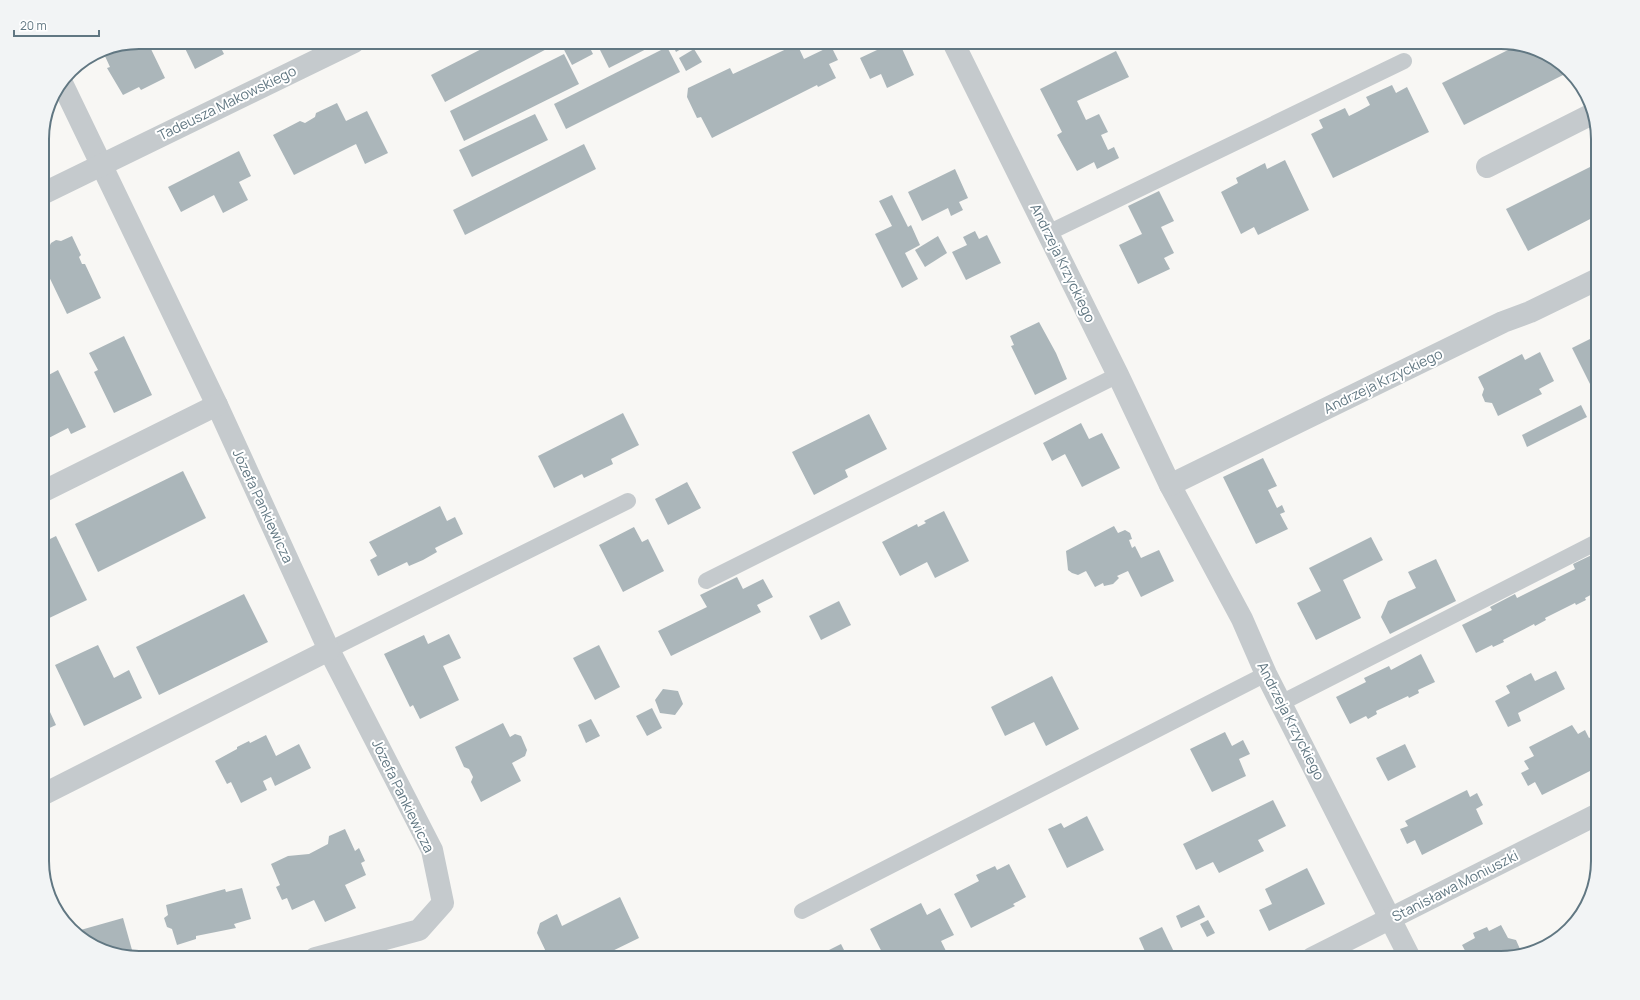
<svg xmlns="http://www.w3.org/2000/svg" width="1640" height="1000" font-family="Manrope,sans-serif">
	<rect width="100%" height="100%" fill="#f8f7f4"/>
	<g fill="#abb6ba">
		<path d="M142 42 146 49 150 47 165 78 141 90 139 87 123 95 107 68 110 67 104 54 101 56 99 51Z"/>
		<path d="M182 42H218L224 54 195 69Z"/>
		<path d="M495 42H560L445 102 431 75Z"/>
		<path d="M560 42H587L593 54 572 65Z"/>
		<path d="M596 42H660L609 68Z"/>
		<path d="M671 42H693L676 52Z"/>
		<path d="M894 42H899L914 75 887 88 881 74 870 79 860 58Z"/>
		<path d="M797 44 804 59 831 46 838 60 829 64 836 78 818 87 817 85 712 138 701 117 697 118 687 97 688 88 730 68 733 74Z"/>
		<path d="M1516 46 1550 55 1567 73 1464 125 1442 83Z"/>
		<path d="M667 47 680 72 566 129 554 104Z"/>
		<path d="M694 49 702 62 686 71 679 58Z"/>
		<path d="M1116 51 1129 77 1077 101 1086 120 1099 114 1108 132 1101 135 1108 150 1114 147 1119 158 1097 169 1094 162 1077 171 1057 135 1062 132 1040 89Z"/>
		<path d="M564 54 579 84 464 141 450 111Z"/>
		<path d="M1392 85 1396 93 1407 87 1429 132 1333 178 1311 134 1323 128 1319 120 1345 108 1349 116 1359 111 1370 105 1366 97Z"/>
		<path d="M337 103 346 121 367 111 388 153 365 164 356 144 294 175 273 135 300 121 305 123 315 117 316 113Z"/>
		<path d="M535 114 548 140 472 177 459 150Z"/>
		<path d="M584 144 596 169 465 235 453 210Z"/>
		<path d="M239 151 251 176 239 182 248 200 223 213 214 195 181 212 168 187Z"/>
		<path d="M1285 160 1309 210 1258 235 1254 227 1241 234 1221 192 1238 183 1236 178 1265 163 1267 169Z"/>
		<path d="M1598 163V215L1528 251 1506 209Z"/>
		<path d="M955 169 968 198 959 202 963 210 951 216 948 208 922 221 908 192Z"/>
		<path d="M1159 191 1174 221 1161 227 1174 253 1164 258 1170 269 1138 284 1119 245 1142 234 1128 206Z"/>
		<path d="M892 195 908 227 911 225 920 245 905 253 918 279 902 288 875 234 892 226 879 201Z"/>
		<path d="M975 231 979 239 987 235 1001 263 966 280 952 252 967 245 963 237Z"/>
		<path d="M72 236 81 255 79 257 82 264H85L101 298 67 314 42 262V250L49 247 51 243 56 240 61 241Z"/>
		<path d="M938 236 947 253 925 267 915 250Z"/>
		<path d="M1039 322 1056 353 1067 379 1035 395 1011 346 1014 345 1010 336Z"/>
		<path d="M1598 335V400L1572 348Z"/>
		<path d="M124 336 152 395 114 413 94 372 98 370 89 353Z"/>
		<path d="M1540 352 1554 381 1539 389 1542 394 1498 416 1492 403 1485 402 1482 395 1484 389 1478 377 1522 354 1525 360Z"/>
		<path d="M58 370 86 427 71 434 68 428 43 441 42 388 47 386 43 378Z"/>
		<path d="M1581 405 1587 417 1527 447 1522 435Z"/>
		<path d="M623 413 639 445 611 459 613 464 584 478 582 474 554 488 538 456Z"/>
		<path d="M869 414 887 449 845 470 848 477 814 495 792 452Z"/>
		<path d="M1081 423 1089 439 1102 433 1120 468 1082 487 1065 454 1052 461 1043 443Z"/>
		<path d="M1263 458 1277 486 1268 490 1277 508 1282 505 1285 512 1280 514 1288 529 1256 544 1223 477Z"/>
		<path d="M183 471 206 518 98 572 75 524Z"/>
		<path d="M687 482 701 508 668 525 655 499Z"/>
		<path d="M440 506 447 521 455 517 463 534 435 548 437 552 423 560 409 566 407 562 378 576 370 560 377 556 369 542Z"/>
		<path d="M944 511 969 561 935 578 927 562 900 576 882 542 917 524 918 527 926 523 924 521Z"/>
		<path d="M1114 526 1118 533 1125 530 1130 533 1132 539 1129 540 1132 548 1135 546 1141 558 1159 550 1174 581 1141 597 1128 571 1117 576 1119 578 1113 584 1104 586 1103 583 1095 587 1086 571 1078 575 1072 573 1068 570 1066 551Z"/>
		<path d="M634 527 642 542 648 539 664 571 623 592 599 545Z"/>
		<path d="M56 536 87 600 43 621 42 543Z"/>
		<path d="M1371 537 1383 560 1343 580 1361 618 1316 640 1297 603 1321 591 1309 568Z"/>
		<path d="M1598 552V591L1585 598 1586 600 1576 605 1575 603 1545 618 1546 620 1535 626 1534 624 1503 640 1504 642 1493 647 1492 645 1476 653 1462 625 1492 610 1490 607 1515 594 1517 598 1575 569 1573 564Z"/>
		<path d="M1436 559 1456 601 1390 634 1381 617 1388 601 1416 588 1408 572Z"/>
		<path d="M737 577 743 589 763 579 773 597 757 605 761 612 671 656 658 631 707 607 700 595Z"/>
		<path d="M244 594 268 642 159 695 136 647Z"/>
		<path d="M839 601 851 625 821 640 809 616Z"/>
		<path d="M449 634 461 658 443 666 459 700 420 719 413 705 410 707 384 654 424 635 428 644Z"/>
		<path d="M98 645 114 678 129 670 142 698 84 726 55 665Z"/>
		<path d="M599 645 620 687 595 700 573 658Z"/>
		<path d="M1421 654 1435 682 1418 690 1419 693 1409 698 1408 696 1376 711 1377 714 1368 719 1366 716 1350 724 1336 697 1366 682 1364 678 1389 666 1391 670Z"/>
		<path d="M1556 671 1565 689 1518 713 1521 721 1508 727 1495 701 1510 693 1506 686 1531 673 1535 681Z"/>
		<path d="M1052 676 1079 729 1046 746 1034 722 1005 736 991 707Z"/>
		<path d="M663 689 678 691 683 704 675 715 660 713 655 700Z"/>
		<path d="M44 699 56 725 43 731 46 738 42 740V700Z"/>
		<path d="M652 708 662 728 647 736 636 716Z"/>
		<path d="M591 719 600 736 586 743 578 725Z"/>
		<path d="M503 723 510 737 515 734 521 736 527 750 525 756 512 763 521 781 481 802 471 782 473 777 469 769 464 767 455 747Z"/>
		<path d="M1572 725 1578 734 1585 730 1589 738 1597 734 1598 767 1542 795 1535 782 1528 786 1521 773 1529 769 1524 761 1534 756 1529 747Z"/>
		<path d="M1225 732 1232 746 1243 740 1250 754 1239 759 1246 776 1212 792 1190 749Z"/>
		<path d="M266 735 276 756 299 744 311 768 275 786 271 777 263 781 267 790 241 803 231 782 227 784 215 761 237 749V747L249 741 250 743Z"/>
		<path d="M46 740 49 747 42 750V741Z"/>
		<path d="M1405 744 1416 767 1388 781 1376 758Z"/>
		<path d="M1467 790 1470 797 1477 793 1483 805 1476 809 1483 824 1422 855 1415 840 1407 844 1400 829 1408 826 1405 821Z"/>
		<path d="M1273 800 1286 826 1258 840 1264 851 1219 873 1213 862 1196 870 1183 844Z"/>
		<path d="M1087 816 1104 850 1067 868 1048 829 1061 823 1064 828Z"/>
		<path d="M345 829 355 851 359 848 365 861 361 863 366 875 345 885 356 908 325 922 314 900 292 910 287 898 282 900 276 887 280 885 271 864 288 856 309 854 328 844 329 836Z"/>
		<path d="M1009 864 1026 897 1013 904 1015 906 971 928 954 894 979 881 976 875 995 866 997 870Z"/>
		<path d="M1307 868 1325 904 1269 931 1259 910 1272 904 1265 889Z"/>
		<path d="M242 888 251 919 234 924 236 928 196 936V939L177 945 172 929 167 927 164 918 168 915 166 905 225 889 226 892Z"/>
		<path d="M620 897 639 938 598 958H549L537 933 540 923 557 914 562 926Z"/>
		<path d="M921 903 927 915 940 908 954 935 941 941 947 953 938 958H885L870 929Z"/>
		<path d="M1199 905 1205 917 1181 928 1176 916Z"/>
		<path d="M123 918 134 957 90 945 77 931Z"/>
		<path d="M1208 920 1215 933 1207 937 1200 924Z"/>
		<path d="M1501 925 1508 938 1516 940 1520 949 1518 953 1501 958H1469L1462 945 1475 938 1473 933 1487 927 1489 931Z"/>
		<path d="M1162 927 1175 954 1167 958H1148L1139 938Z"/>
		<path d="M841 944 848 958H813Z"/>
	</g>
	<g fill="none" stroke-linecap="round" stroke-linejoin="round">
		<g stroke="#c5cacd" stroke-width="16">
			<path d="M1048 233 1404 61"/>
			<path d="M706 581 1118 375"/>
			<path d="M329 650 628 501"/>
			<path d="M1281 703 1597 542"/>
			<path d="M802 911 1266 674"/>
		</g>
		<g stroke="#c5cacd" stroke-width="22">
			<path d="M953 42 1118 375 1170 485 1242 619 1266 674 1410 958"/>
			<path d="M62 83 217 405 329 650 432 850 443 903 419 930 315 958"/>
			<path d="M1487 167 1592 114"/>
			<path d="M42 194 354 42"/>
			<path d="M1170 485 1503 322 1530 312 1598 279"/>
			<path d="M42 492 217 405"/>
			<path d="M42 795 329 650"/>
			<path d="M1312 958 1598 814"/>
		</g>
	</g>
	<g text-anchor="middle" stroke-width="4" stroke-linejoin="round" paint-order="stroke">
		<g font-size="14" fill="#617782" stroke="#fff">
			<text transform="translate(227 103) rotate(-26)" y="5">Tadeusza Makowskiego</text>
			<text transform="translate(1063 263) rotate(64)" y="5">Andrzeja Krzyckiego</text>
			<text transform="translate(1383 381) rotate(-26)" y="5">Andrzeja Krzyckiego</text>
			<text transform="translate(263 506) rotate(65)" y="5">Józefa Pankiewicza</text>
			<text transform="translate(1291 721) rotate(63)" y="5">Andrzeja Krzyckiego</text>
			<text transform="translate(403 796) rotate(64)" y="5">Józefa Pankiewicza</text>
			<text transform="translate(1455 886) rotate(-27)" y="5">Stanisława Moniuszki</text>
		</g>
	</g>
	<path d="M0 0H1640V1000H0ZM139 49H1501A90 90 0 0 1 1591 139V861A90 90 0 0 1 1501 951H139A90 90 0 0 1 49 861V139A90 90 0 0 1 139 49Z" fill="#f2f4f5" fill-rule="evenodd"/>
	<path fill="none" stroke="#617782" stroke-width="2" d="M139 49H1501A90 90 0 0 1 1591 139V861A90 90 0 0 1 1501 951H139A90 90 0 0 1 49 861V139A90 90 0 0 1 139 49Z"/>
	<path d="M14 30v6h85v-6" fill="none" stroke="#617782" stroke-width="2"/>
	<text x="20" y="30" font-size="12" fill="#617782" stroke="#ffffff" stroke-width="3" paint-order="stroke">20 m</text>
</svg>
